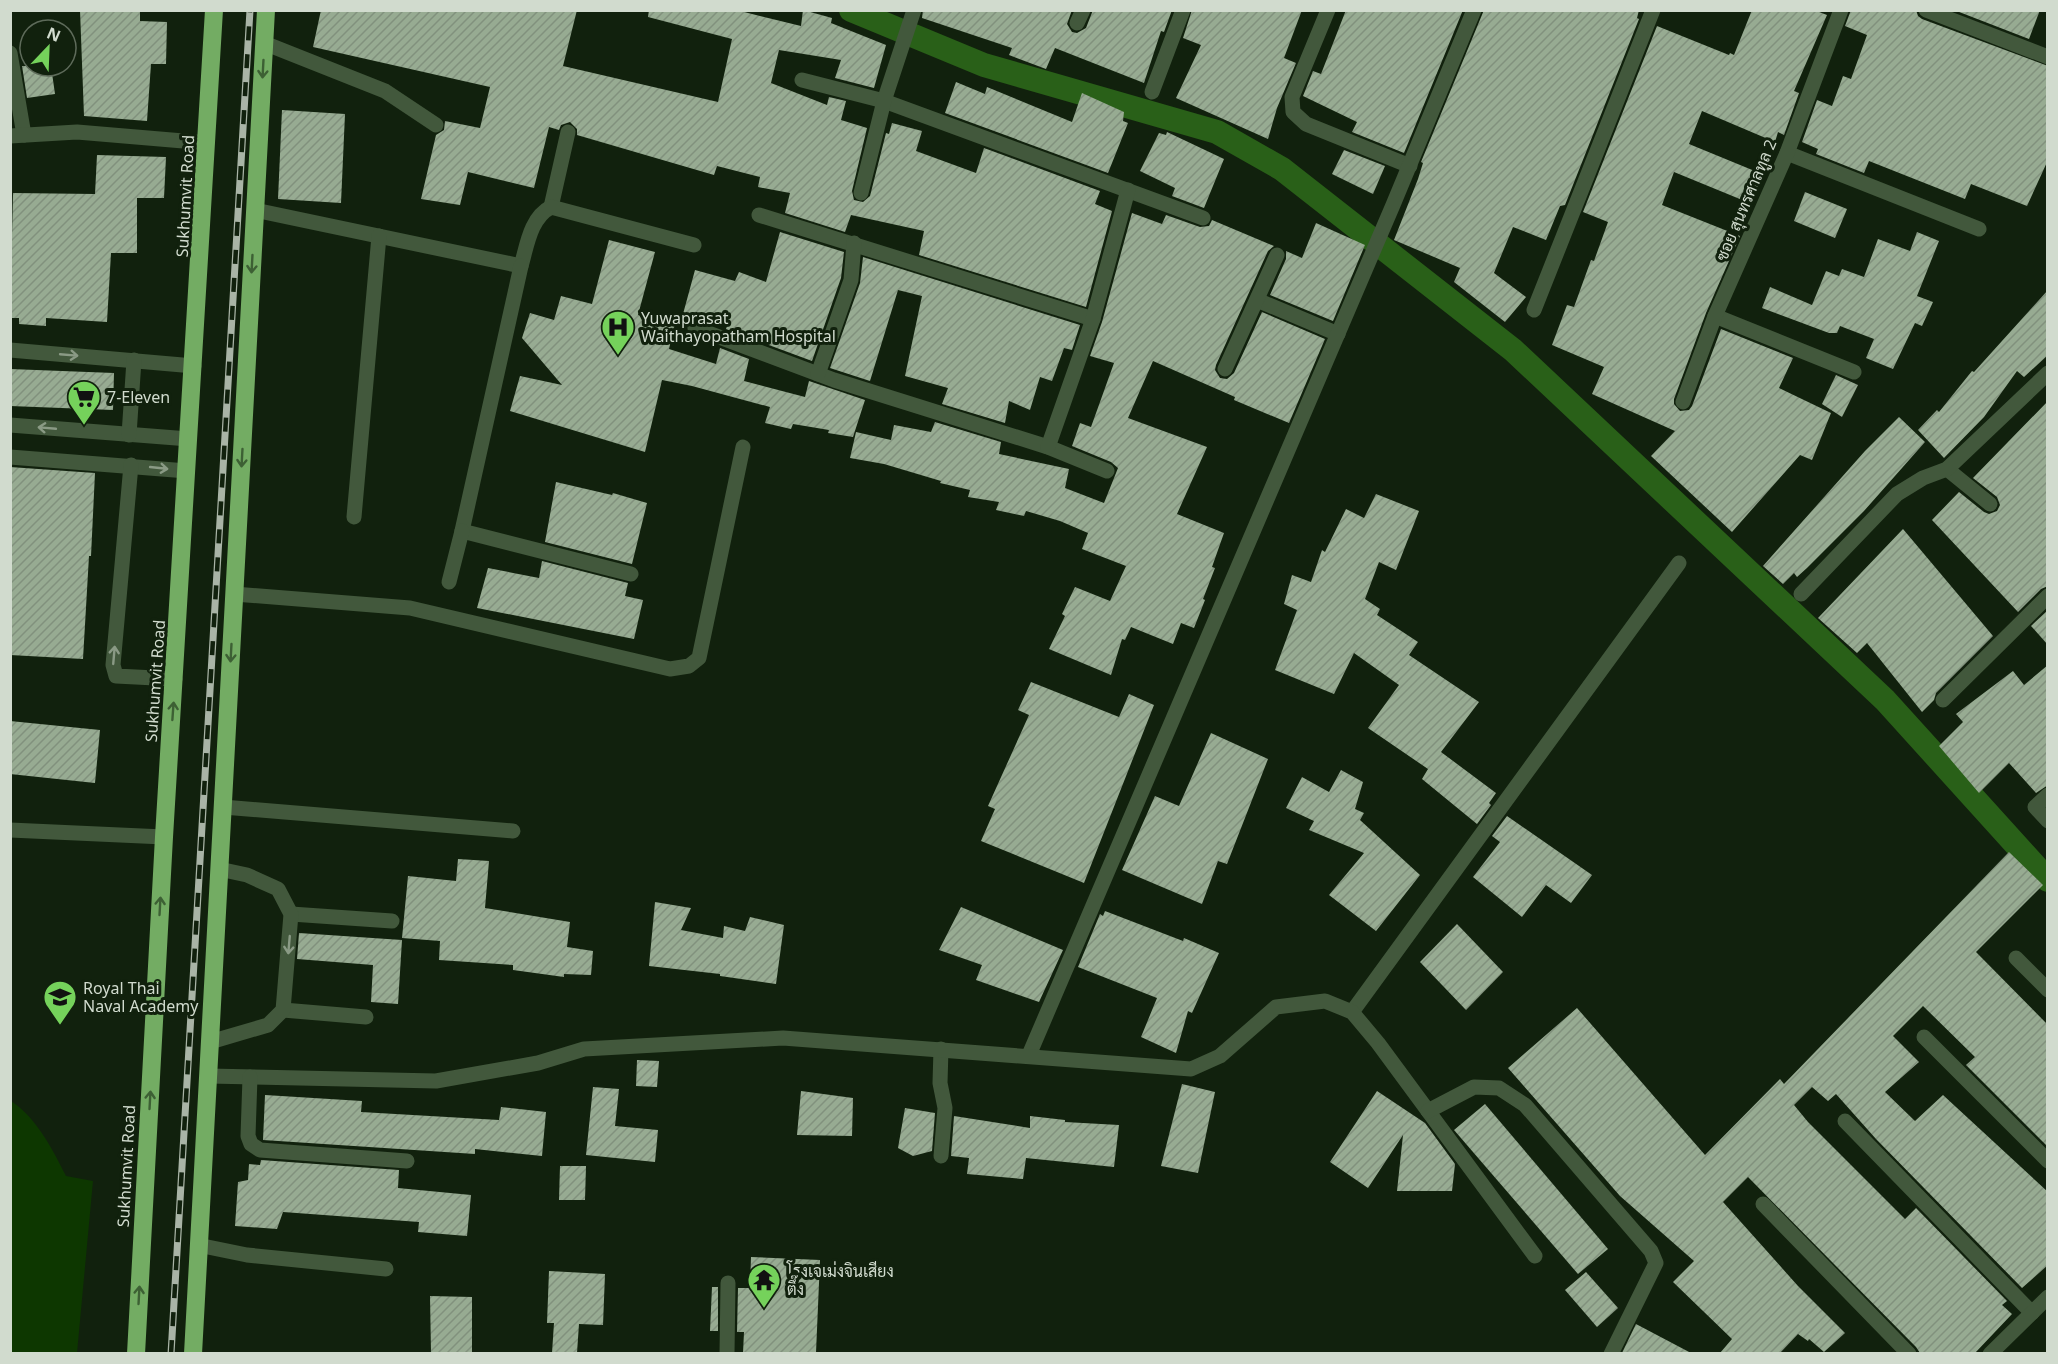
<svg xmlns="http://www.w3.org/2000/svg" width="2058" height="1364" font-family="'Noto Sans',Sarabun,sans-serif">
	<defs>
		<pattern id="building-hatch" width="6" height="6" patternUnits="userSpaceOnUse" patternTransform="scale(1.5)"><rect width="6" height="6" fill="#97ab92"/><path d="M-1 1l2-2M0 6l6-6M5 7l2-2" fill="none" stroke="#81917d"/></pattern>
	</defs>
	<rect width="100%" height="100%" fill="#11210d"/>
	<path fill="#0d3700" d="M11 1101C36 1117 53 1150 66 1176L93 1181 77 1353H11Z"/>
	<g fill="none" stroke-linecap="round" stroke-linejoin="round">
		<path stroke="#296018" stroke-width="24" d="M851 10 984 65 1217 132 1282 169 1513 350 1885 700 2048 880"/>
	</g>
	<g fill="url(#building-hatch)">
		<path d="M80 10H140V21L167 22 166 64H151L147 121 84 116Z"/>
		<path d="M321 10H577L563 66 718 102 732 39 648 17 649 10H736L801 26 803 10 832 18 831 23 886 45 874 88 835 78 841 60 779 50 771 83 827 105 829 97 846 101 841 120 867 128 852 191 854 200 863 202 870 196 886 133 889 134 892 123 922 131 916 151 976 173 984 148 1100 191 1095 204 1112 211 1086 307 919 255 924 231 851 215 845 232 785 213 790 193 758 187 760 177 717 166 714 175 577 135V129L570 122 561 125 559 130 549 127 534 188 468 172 460 205 421 199 436 135 444 130 445 121 480 128 490 87 313 47Z"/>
		<path d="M923 10H1072L1067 24 1072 32 1077 33 1086 28 1093 10H1172L1164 32 1161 31 1144 83 1055 48 1046 69 1009 55 1012 48 922 18Z"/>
		<path d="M1192 10H1302L1284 58 1296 63 1277 108 1268 139 1176 98 1201 45 1183 38Z"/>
		<path d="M1346 10H1463L1404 153 1352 132 1357 122 1303 96 1313 71 1321 74Z"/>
		<path d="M1484 10H1639L1637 18 1639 19 1565 205 1560 206 1546 240 1513 227 1494 273 1526 297 1505 322 1454 282 1460 268 1394 240 1418 179 1423 163 1421 162Z"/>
		<path d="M1752 10H1814L1827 15 1794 91 1799 93 1784 135 1778 132 1775 142 1702 111 1689 144 1762 174 1752 204 1674 172 1662 205 1740 236 1706 313 1674 399V404L1680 411 1689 410 1692 406 1721 329 1793 358 1779 388 1831 413 1812 460 1800 455 1732 532 1651 456 1675 431 1592 394 1604 367 1552 345 1567 305 1574 307 1591 260 1594 261 1608 222 1583 212 1657 26 1729 55 1730 53 1734 55Z"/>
		<path d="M1851 10H1916L1918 16 1922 19 2048 66V160L2027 206 1971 184 1965 199 1869 161 1864 173 1816 154 1818 149 1802 142 1817 100 1832 106 1843 76 1851 79 1867 35 1845 26Z"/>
		<path d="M1954 10H2040L2029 39Z"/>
		<path d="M22 66H51L55 94 27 98Z"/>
		<path d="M956 82 985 94 987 87 1072 122 1082 93 1124 112 1123 121 1128 123 1108 173 945 113Z"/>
		<path d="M282 110 345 114 341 203 278 199Z"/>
		<path d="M1167 132 1224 159 1204 208 1172 196 1175 188 1140 171 1159 133 1166 135Z"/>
		<path d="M1344 150 1385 166 1373 194 1332 174Z"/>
		<path d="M97 155 166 157 164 198H137V253H111L107 322 46 318V326L19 324V318H10L13 193 95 194Z"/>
		<path d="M1805 192 1847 209 1835 238 1794 221Z"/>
		<path d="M1132 213 1162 224 1166 215 1200 227 1209 226 1212 220 1274 246 1268 251 1216 365 1215 370 1220 378 1227 379 1234 373 1262 312 1325 339 1289 423 1234 400 1235 397 1153 361 1128 418 1207 447 1177 514 1224 533 1212 567 1215 568 1203 599 1205 600 1194 628 1181 623 1173 644 1131 627 1125 640 1122 639 1111 675 1049 649 1065 616 1062 614 1075 587 1110 601 1126 566 1082 549 1088 533 1060 521 1026 511 1024 516 996 510 999 502 968 497 970 490 940 483 941 481 884 464 850 458 856 432 891 440 894 425 931 432 935 422 1001 442 999 454 1069 469 1065 488 1104 503 1118 468 1111 462 1072 446 1080 423 1091 427 1114 363 1090 356 1102 322Z"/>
		<path d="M1316 223 1365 245 1333 321 1270 295 1286 259V251L1302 258Z"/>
		<path d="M780 232 844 252 841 278 812 361 726 329 728 323 683 314 695 270 735 281 739 272 766 282Z"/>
		<path d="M1917 232 1939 241 1917 296 1933 302 1922 326 1915 323 1893 369 1866 358 1874 339 1840 326 1837 333H1829L1762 308 1770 287 1812 305 1826 271 1839 276 1842 269 1864 277 1878 239 1910 251Z"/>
		<path d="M609 240 655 252 638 315 675 324 669 349 716 364 720 348 749 359 744 381 805 397 809 381 865 400 853 437 828 433 829 430 793 424 791 429 765 423 770 407 692 386 662 380 645 452 510 411 520 376 562 385 522 338 530 313 554 320 561 296 592 304Z"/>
		<path d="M863 257 1080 325 1072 350 1064 348 1052 381 1040 377 1030 410 1009 401 1005 423 942 404 948 388 905 376 922 296 898 290 870 381 830 368 860 283Z"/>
		<path d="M2048 290V355L2024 377 2017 371 1984 417 1944 458 1918 430 1937 410 1939 412 1972 371 1974 372Z"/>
		<path d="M10 369 114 373 113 410 10 406Z"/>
		<path d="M1836 375 1858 385 1842 417 1822 404Z"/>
		<path d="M2048 401V586L2041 589 2018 612 1932 520 1959 492 1984 512 1989 514 1997 511 2000 505 1997 497 1973 478Z"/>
		<path d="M1899 417 1925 442 1864 511 1807 568 1797 577 1794 573 1783 584 1763 566 1865 451Z"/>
		<path d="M10 467 95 473 91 556H89L83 659 10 655Z"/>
		<path d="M556 482 612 495 613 493 647 503 632 564 545 542Z"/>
		<path d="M1376 494 1419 511 1396 570 1379 562 1365 599 1380 609 1377 615 1418 642 1409 655 1479 702 1441 752 1496 793 1489 803 1491 805 1477 824 1422 779 1428 769 1368 728 1399 685 1354 653 1334 694 1275 670 1297 610 1284 604 1292 575 1311 582 1322 550 1325 552 1346 509 1364 518Z"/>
		<path d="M1903 529 1993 636 1936 693 1934 700 1922 712 1867 643 1857 653 1818 618Z"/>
		<path d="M542 561 628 583 625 596 643 600 634 639 477 608 488 568 539 578Z"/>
		<path d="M2048 610V645L2031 626Z"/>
		<path d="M2048 665V785L2036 793 2009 763 1979 793 1939 746 1963 722 1956 714 2013 671 2024 685Z"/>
		<path d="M1031 682 1119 717 1129 694 1154 705 1084 883 981 841 995 809 988 806 1029 715 1018 710Z"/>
		<path d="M10 721 100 730 95 783 10 774Z"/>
		<path d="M1211 733 1268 759 1227 864 1218 861 1202 904 1122 870 1155 796 1179 806Z"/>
		<path d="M1341 770 1363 782 1355 809 1364 813 1360 820 1420 875 1376 931 1329 895 1364 853 1309 830 1314 821 1286 808 1302 777 1329 792Z"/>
		<path d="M1507 816 1592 875 1571 903 1546 885 1522 917 1473 877 1500 842 1492 836Z"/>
		<path d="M2009 852 2043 885 1976 952 2048 1025V1147L1966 1065 1975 1057 1923 1006 1893 1036 1919 1062 1885 1092 1915 1121 1943 1095 2048 1192V1265L2022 1288 1876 1139 1836 1094 1828 1101 1812 1087 1794 1105 1808 1122 1905 1219 1916 1208 2007 1301 2002 1305 2012 1314 1975 1353H1920L1916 1347 1748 1177 1723 1202 1798 1286 1845 1333 1824 1352 1809 1339 1808 1341 1798 1334 1780 1353H1720L1732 1339 1673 1282 1694 1261 1620 1196 1508 1068 1577 1008 1705 1155 1780 1079 1784 1084Z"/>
		<path d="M458 859 489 861 485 908 570 922 567 947 593 951 591 975 564 974V977L513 970V965L439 960 440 941 402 938 408 876 456 881Z"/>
		<path d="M655 902 691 908 681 930 723 938 724 926 745 931 750 917 784 925 776 984 720 976V974L649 966Z"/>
		<path d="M961 907 1063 950 1039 1002 976 980 982 965 939 950Z"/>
		<path d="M1105 911 1183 941 1184 938 1219 953 1192 1013 1188 1011 1176 1053 1141 1037 1157 998 1078 967 1100 914 1103 916Z"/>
		<path d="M1457 924 1503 972 1466 1010 1420 962Z"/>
		<path d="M299 933 402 940 398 1004 371 1002 373 965 297 959Z"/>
		<path d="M637 1060 659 1061 657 1087 636 1086Z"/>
		<path d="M1182 1084 1215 1092 1198 1173 1161 1166Z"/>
		<path d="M593 1087 619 1089 615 1126 658 1130 655 1162 586 1155Z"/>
		<path d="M801 1091 853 1098 852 1136 797 1135Z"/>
		<path d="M1377 1091 1425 1123 1455 1164 1452 1191H1397L1403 1135 1368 1188 1330 1162Z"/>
		<path d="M265 1095 362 1101 361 1112 499 1120 501 1107 546 1112 542 1156 475 1149V1154L263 1140Z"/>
		<path d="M1485 1104 1608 1249 1578 1274 1454 1130Z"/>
		<path d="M905 1108 935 1113 932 1151 913 1156 898 1148Z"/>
		<path d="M954 1116 1030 1128V1116L1065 1120V1122L1119 1125 1114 1167 1026 1158 1023 1179 967 1174 969 1158 951 1156Z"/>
		<path d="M261 1160 399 1170 398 1188 471 1195 467 1236 418 1232 419 1222 283 1212 277 1229 235 1226 238 1182 248 1180 249 1164 260 1165Z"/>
		<path d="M560 1166H586L585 1200H559Z"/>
		<path d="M751 1257 820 1260 816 1353H743L744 1332H737L738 1288H750Z"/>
		<path d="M549 1271 605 1274 603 1325 579 1324 577 1353H552L554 1323H547Z"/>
		<path d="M1586 1272 1618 1308 1597 1327 1565 1290Z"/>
		<path d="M712 1287H718V1331H710Z"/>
		<path d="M430 1296 472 1297V1353H431Z"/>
		<path d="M1636 1324 1691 1353H1622Z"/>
	</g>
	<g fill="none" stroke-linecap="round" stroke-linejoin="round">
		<g stroke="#42583c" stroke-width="15">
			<path d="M1328 10 1292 97 1293 112 1306 124 1410 166"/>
			<path d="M1926 10 2048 57"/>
			<path d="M1077 23 1083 10"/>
			<path d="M264 43 385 91 436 125"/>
			<path d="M10 53 24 135"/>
			<path d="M802 80 884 101 1203 218"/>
			<path d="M1152 92 1183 10"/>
			<path d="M10 136 77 132 207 143"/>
			<path d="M1787 153 1979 229"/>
			<path d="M861 193 884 101 914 10"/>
			<path d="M551 207 568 132"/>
			<path d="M255 210 521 266C527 246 530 218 551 207L694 245"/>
			<path d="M759 215 1093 319"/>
			<path d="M521 266 462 531 631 574"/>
			<path d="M1257 300 1338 334"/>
			<path d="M1534 310 1653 10"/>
			<path d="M1715 316 1854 372"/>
			<path d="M695 328 834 380 1048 447 1107 471"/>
			<path d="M10 350 194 366"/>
			<path d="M1225 369 1277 255"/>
			<path d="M818 374 851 280 854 243"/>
			<path d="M1683 402 1715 316 1787 153 1841 10"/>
			<path d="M10 425 189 439"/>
			<path d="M129 435 134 360"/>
			<path d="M1048 447 1093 319 1128 190"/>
			<path d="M10 457 187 471"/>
			<path d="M131 465 113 665 116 676 175 679"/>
			<path d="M1947 469 1990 504"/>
			<path d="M354 517 379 236"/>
			<path d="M449 582 462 531"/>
			<path d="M234 594 410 608 670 669 689 666 699 658 743 447"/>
			<path d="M1801 594 1897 494 1923 478 1947 469 2048 373"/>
			<path d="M1943 700 2048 596"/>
			<path d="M2048 795 2035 807 2048 821"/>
			<path d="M223 807 513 831"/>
			<path d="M10 830 164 837"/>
			<path d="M291 914 392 921"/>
			<path d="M2016 958 2048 990"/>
			<path d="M283 1010 366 1017"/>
			<path d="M1352 1012 1679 563"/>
			<path d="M1924 1037 2048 1161"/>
			<path d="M210 1042 268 1025 283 1010 291 914 278 889 247 875 219 869"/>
			<path d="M941 1049 940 1083 945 1108 941 1156"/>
			<path d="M1029 1055 1393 205 1474 10"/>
			<path d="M208 1076 436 1081 538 1063 584 1049 783 1038 1191 1069 1220 1056 1276 1007 1325 1001 1352 1012 1378 1043 1535 1256"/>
			<path d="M250 1077 248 1136 251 1144 260 1150 407 1161"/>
			<path d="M1428 1111 1474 1087 1499 1088 1525 1105 1651 1251 1656 1263 1611 1354"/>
			<path d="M1845 1121 2032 1313"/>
			<path d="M1763 1204 1909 1354"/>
			<path d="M198 1245 247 1255 386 1269"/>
			<path d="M727 1354 728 1283"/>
			<path d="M1990 1354 2048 1297"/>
		</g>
		<g stroke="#73ac63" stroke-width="18">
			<path d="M136 1354 164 837 214 10"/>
			<path d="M193 1354 266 10"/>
		</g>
		<g stroke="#a9b4a6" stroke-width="7">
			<path id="rail" d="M171 1354 250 10"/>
		</g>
		<use href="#rail" stroke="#11210d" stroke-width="4.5" stroke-dasharray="14" stroke-linecap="butt"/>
	</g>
	<defs><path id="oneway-shaft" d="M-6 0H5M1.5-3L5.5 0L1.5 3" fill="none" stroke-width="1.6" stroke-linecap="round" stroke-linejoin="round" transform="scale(1.5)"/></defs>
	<g stroke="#3d6034">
		<use href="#oneway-shaft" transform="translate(263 69) rotate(93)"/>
		<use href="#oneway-shaft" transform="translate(252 264) rotate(93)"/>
		<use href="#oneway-shaft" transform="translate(242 458) rotate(93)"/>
		<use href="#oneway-shaft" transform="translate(231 653) rotate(93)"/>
		<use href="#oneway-shaft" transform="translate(173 711) rotate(-86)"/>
		<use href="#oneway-shaft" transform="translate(160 906) rotate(-87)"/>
		<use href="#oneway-shaft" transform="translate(150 1100) rotate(-87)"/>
		<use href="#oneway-shaft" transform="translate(139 1295) rotate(-87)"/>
	</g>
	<g stroke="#8a9a85">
		<use href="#oneway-shaft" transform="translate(69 355) rotate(5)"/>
		<use href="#oneway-shaft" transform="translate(47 428) rotate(-175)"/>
		<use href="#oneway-shaft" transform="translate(159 468) rotate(6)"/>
		<use href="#oneway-shaft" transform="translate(114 655) rotate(-85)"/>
		<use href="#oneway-shaft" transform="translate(289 945) rotate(95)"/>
	</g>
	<defs>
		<g id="hospital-pin" transform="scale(1.725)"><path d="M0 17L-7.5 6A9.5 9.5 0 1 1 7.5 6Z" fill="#75d25b" stroke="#11210d"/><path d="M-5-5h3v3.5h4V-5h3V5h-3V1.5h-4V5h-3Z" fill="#111"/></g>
		<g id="supermarket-pin" transform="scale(1.725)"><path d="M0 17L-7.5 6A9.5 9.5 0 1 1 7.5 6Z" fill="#75d25b" stroke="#11210d"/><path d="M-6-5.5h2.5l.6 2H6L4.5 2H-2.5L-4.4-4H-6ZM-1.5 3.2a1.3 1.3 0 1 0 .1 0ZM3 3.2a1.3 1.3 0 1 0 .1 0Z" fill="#111"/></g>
		<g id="university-pin" transform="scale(1.725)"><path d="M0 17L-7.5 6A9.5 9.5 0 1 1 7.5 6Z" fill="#75d25b" stroke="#11210d"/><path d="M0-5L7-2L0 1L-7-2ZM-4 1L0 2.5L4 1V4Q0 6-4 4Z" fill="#111"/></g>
		<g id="temple-pin" transform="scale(1.725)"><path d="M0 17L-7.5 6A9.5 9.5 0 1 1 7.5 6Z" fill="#75d25b" stroke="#11210d"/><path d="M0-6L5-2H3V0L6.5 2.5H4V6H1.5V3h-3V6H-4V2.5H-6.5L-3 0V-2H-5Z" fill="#111"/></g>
	</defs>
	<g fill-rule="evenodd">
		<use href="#hospital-pin" x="618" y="327"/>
		<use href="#supermarket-pin" x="84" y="397"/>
		<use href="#university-pin" x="60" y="997"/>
		<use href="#temple-pin" x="764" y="1280"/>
	</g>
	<g text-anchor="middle" stroke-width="6" stroke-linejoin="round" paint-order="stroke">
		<g font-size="16" fill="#d1dbce" stroke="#11210d">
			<text transform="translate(185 196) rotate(-87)" y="6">Sukhumvit Road</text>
			<text transform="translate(1746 200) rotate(-67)" y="6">ซอย สุนทรศาลทูล 2</text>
			<text transform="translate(155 681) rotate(-86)" y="6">Sukhumvit Road</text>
			<text transform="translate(126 1166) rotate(-87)" y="6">Sukhumvit Road</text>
		</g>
		<g font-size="16" fill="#d1dbce" stroke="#11210d" text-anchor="start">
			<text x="641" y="324">Yuwaprasat<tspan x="641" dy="18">Waithayopatham Hospital</tspan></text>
			<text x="107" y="403">7-Eleven</text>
			<text x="83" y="994">Royal Thai<tspan x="83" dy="18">Naval Academy</tspan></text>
			<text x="787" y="1277">โรงเจเม่งจินเสียง<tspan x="787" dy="18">ตึ๊ง</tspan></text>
		</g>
	</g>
	<rect width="2058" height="1364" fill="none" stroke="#d1dbce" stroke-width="24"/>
	<g transform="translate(48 48) rotate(23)"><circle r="28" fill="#11210d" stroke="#5e6b5a" stroke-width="1.5"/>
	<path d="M0-4.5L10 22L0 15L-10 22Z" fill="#75d25b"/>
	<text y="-9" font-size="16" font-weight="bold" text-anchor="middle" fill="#d1dbce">N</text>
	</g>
</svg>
